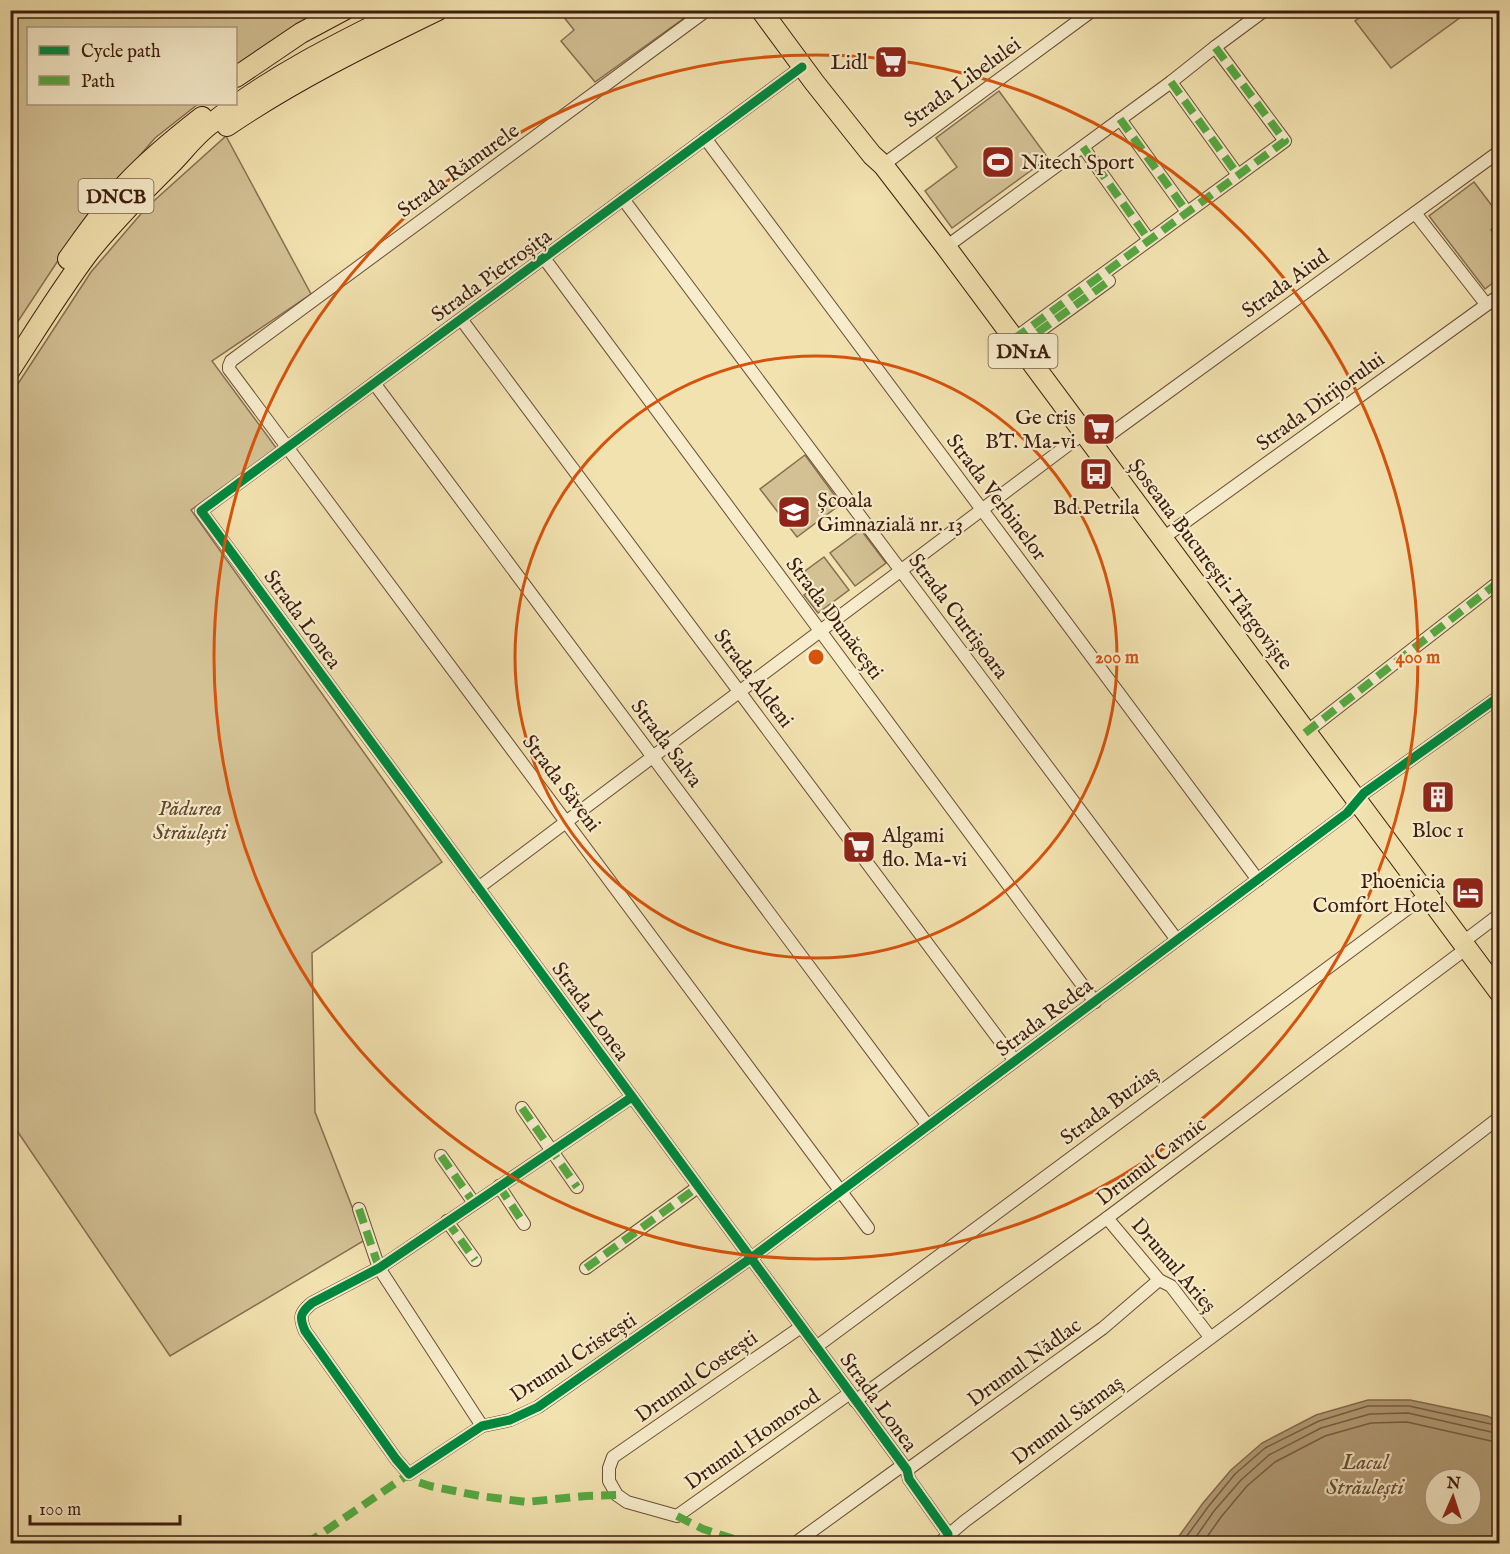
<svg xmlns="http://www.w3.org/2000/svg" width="1510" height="1554" font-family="'IM FELL English',serif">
	<rect width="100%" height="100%" fill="#f2e2af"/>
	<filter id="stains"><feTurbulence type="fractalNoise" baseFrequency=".00333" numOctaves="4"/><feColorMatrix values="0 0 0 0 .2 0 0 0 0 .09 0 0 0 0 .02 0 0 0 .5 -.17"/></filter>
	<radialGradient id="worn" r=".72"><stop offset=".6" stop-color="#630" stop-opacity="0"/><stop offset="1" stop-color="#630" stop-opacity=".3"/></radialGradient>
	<g fill="#d3c194" stroke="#886f52" stroke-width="1.5">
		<path d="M1370 10H1469V11L1391 68 1355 21Z"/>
		<path d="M11 11H332L236 75V28H28V104H198L155 138 88 215 11 332Z"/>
		<path d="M559 11H694L595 82 561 41 574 30Z"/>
		<path d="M999 91 1048 158 952 228 925 191 957 167 936 138Z"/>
		<path d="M226 136 311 294 212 361 277 449 191 510 442 862 312 953 315 1112 365 1240 170 1356 11 1122 10 396 91 272 146 208Z"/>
		<path d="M1474 182 1499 215V224L1491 230 1499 242V278L1485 289 1429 216Z"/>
		<path d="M805 455 841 504 797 537 760 489Z"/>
		<path d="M861 530 886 563 855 586 830 553Z"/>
		<path d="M824 557 849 590 818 613 804 595 812 589 801 574Z"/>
	</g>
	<path fill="#b49f79" stroke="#846b4f" stroke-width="1.5" fill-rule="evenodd" d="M1368 1400H1410L1487 1416 1499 1421V1543H1174L1203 1503 1231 1470 1262 1443 1316 1415ZM1435 1479H1471V1515H1435Z"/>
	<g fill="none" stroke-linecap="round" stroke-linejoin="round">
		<g stroke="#785e44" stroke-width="1.5">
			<path d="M1181 1544 1208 1507 1235 1474 1265 1448 1319 1421 1368 1406H1409L1500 1426"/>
			<path d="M1191 1544 1214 1511 1241 1480 1269 1455 1321 1428 1370 1414 1408 1413 1500 1434"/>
			<path d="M1202 1544 1221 1517 1247 1486 1275 1462 1325 1436 1371 1423 1407 1422 1500 1443"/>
		</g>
		<g stroke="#6a4e37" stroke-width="14">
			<g id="minor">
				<path d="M707 10 231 361 229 366V369L868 1228"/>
				<path d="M802 67 201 511 907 1470 909 1479 948 1534"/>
				<path d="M1171 82 1238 175"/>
				<path d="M1120 119 1187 212"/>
				<path d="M705 138 1258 880"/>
				<path d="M1083 147 1149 240"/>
				<path d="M883 165 1093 10"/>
				<path d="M623 199 1177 940"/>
				<path d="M1415 213 1486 304"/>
				<path d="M946 247 1171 82 1215 47 1265 10"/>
				<path d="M544 258 1095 1002"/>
				<path d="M461 319 1015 1061"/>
				<path d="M1014 339 1285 141 1215 47"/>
				<path d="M1019 346 1109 281"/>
				<path d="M374 383 928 1126"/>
				<path d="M1094 446 1500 151"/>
				<path d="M1163 538 1500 295"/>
				<path d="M1305 733 1500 581"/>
				<path d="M478 888 1084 433"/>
				<path d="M1463 942 1500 914"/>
				<path d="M632 1097 379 1268 312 1303C300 1313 299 1317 305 1331L396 1459 409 1474 482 1426 510 1420 538 1407 751 1258 1347 813 1364 793 1500 696"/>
				<path d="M522 1108 577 1187"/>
				<path d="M441 1156 474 1203"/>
				<path d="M499 1186 524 1224"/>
				<path d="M359 1209 379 1268 482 1426"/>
				<path d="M1107 1218 1159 1280 1171 1286 1210 1337"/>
				<path d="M447 1221 475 1260"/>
				<path d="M586 1268 698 1187"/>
				<path d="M801 1327 613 1457 609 1468V1481L617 1495 627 1502 677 1516 850 1393"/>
				<path d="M816 1347 1426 895"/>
				<path d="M855 1401 1107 1218 1467 948"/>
				<path d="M907 1470 1103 1328 1159 1280"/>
				<path d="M794 1544 903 1465"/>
				<path d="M938 1544 965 1521 1244 1313 1500 1117"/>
			</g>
		</g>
		<g stroke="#3d1d0f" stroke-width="22">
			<g id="primary">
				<path d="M761 10 814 82 872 155 883 165 946 247 1500 993"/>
				<path d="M236 77 301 33 344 10"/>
				<path d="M227 126C293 81 366 45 438 10"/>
				<path d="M68 259C86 234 104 208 125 185 148 160 175 138 202 117"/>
				<path d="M10 370C36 330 61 289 89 252 114 221 142 193 170 165 184 151 196 134 212 123 271 76 338 43 405 10"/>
			</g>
		</g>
		<use href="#minor" stroke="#f7eccb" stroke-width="12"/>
		<use href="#primary" stroke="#f2e2af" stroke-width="20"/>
		<g stroke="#55a941" stroke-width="8" stroke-dasharray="15 8" stroke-linecap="butt">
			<path d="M1171 82 1238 175"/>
			<path d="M1120 119 1187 212"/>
			<path d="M1083 147 1149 240"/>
			<path d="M1014 339 1285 141 1215 47"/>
			<path d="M1019 346 1109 281"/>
			<path d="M1305 733 1500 581"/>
			<path d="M522 1108 577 1187"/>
			<path d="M441 1156 474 1203"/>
			<path d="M499 1186 524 1224"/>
			<path d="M359 1209 379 1268"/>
			<path d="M447 1221 475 1260"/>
			<path d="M586 1268 698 1187"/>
			<path d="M677 1516 703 1529 749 1544"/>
			<path d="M306 1544 409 1474 418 1482 430 1486 480 1496 526 1502 586 1496 617 1495"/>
		</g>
		<g stroke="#f7eccb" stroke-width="13">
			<g id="cycleway">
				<path d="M802 67 201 511 907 1470 909 1479 948 1534"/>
				<path d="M632 1097 379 1268 312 1303C300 1313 299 1317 305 1331L396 1459 409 1474 482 1426 510 1420 538 1407 751 1258 1347 813 1364 793 1500 696"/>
			</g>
		</g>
		<use href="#cycleway" stroke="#00873e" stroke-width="9"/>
	</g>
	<g fill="none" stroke="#d7530c" stroke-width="3">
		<circle cx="816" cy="657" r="301"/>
		<circle cx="816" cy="657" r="602"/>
	</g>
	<defs>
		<g id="supermarket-square" transform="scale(1.725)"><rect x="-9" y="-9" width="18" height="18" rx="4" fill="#8f2418" stroke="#f7eccb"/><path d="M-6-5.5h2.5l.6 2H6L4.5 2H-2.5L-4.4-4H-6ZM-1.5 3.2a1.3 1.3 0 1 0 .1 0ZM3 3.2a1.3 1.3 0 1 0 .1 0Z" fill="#fff"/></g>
		<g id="stadium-square" transform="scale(1.725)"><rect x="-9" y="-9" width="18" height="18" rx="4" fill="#8f2418" stroke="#f7eccb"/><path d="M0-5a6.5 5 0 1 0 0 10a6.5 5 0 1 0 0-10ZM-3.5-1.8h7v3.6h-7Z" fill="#fff"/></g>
		<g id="bus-square" transform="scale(1.725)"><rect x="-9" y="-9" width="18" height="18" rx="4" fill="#8f2418" stroke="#f7eccb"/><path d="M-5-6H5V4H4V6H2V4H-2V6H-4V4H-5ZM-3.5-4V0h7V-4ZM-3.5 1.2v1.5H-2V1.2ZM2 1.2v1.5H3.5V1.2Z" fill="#fff"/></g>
		<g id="school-square" transform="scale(1.725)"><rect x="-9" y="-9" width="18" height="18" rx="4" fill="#8f2418" stroke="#f7eccb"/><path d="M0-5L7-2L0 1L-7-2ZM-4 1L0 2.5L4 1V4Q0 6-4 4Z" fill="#fff"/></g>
		<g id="building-square" transform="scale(1.725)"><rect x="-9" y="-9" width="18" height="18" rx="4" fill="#8f2418" stroke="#f7eccb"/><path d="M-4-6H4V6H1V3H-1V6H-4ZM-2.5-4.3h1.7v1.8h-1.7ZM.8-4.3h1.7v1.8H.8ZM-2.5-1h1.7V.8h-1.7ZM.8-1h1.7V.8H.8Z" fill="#fff"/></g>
		<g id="hotel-square" transform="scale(1.725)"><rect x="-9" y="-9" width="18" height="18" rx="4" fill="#8f2418" stroke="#f7eccb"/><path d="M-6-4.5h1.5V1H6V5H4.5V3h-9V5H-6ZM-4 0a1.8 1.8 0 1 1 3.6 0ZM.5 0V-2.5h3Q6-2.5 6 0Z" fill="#fff"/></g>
	</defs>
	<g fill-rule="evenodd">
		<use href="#supermarket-square" x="891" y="62"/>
		<use href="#stadium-square" x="998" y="162"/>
		<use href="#supermarket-square" x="1099" y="429"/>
		<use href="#bus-square" x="1096" y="474"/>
		<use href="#school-square" x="794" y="512"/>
		<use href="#building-square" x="1438" y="797"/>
		<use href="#supermarket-square" x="859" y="847"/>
		<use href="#hotel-square" x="1468" y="893"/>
	</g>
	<g text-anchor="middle" stroke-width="4.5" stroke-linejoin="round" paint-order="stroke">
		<g fill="#f7eccb" stroke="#755b47" stroke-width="1.5">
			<rect x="78.5" y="179" width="75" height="34" rx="4.5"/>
			<rect x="988.5" y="334" width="69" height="34" rx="4.5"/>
		</g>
		<g font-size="20" font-weight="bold" fill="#3d1d0f">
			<text x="116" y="203">DNCB</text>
			<text x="1023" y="358">DN1A</text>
		</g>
		<g font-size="21" fill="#3d1d0f" stroke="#f7eccb" text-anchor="end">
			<text x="868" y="69">Lidl</text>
			<text x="1021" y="169" text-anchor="start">Nitech Sport</text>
			<text x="1076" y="424">Ge cris<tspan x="1076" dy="24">BT. Ma-vi</tspan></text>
			<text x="817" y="507" text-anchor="start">Școala<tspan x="817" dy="24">Gimnazială nr. 13</tspan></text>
			<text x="1096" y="514" text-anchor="middle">Bd.Petrila</text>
			<text x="1438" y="837" text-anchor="middle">Bloc 1</text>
			<text x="882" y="842" text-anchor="start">Algami<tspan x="882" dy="24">flo. Ma-vi</tspan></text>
			<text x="1445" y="888">Phoenicia<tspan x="1445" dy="24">Comfort Hotel</tspan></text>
		</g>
		<g font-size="21" fill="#3d1d0f" stroke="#f7eccb">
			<text transform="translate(962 82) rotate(-36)" y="7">Strada Libelulei</text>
			<text transform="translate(458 170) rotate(-36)" y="7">Strada Rămurele</text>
			<text transform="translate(491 275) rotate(-36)" y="7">Strada Pietroșița</text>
			<text transform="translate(1285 283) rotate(-36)" y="7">Strada Aiud</text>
			<text transform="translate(1320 401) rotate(-36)" y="7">Strada Dirijorului</text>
			<text transform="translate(997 497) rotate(53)" y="7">Strada Verbinelor</text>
			<text transform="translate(1211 564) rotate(53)" y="7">Șoseaua București-Târgoviște</text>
			<text transform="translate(959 616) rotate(53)" y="7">Strada Curtișoara</text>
			<text transform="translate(835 618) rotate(53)" y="7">Strada Dunăcești</text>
			<text transform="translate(303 619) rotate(54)" y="7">Strada Lonea</text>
			<text transform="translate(754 678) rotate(53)" y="7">Strada Aldeni</text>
			<text transform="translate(667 743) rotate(53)" y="7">Strada Salva</text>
			<text transform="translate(562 783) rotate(53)" y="7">Strada Săveni</text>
			<text transform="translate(591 1011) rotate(54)" y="7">Strada Lonea</text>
			<text transform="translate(1044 1017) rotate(-37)" y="7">Strada Redea</text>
			<text transform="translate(1109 1105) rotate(-37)" y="7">Strada Buziaș</text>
			<text transform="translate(1151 1161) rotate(-37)" y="7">Drumul Cavnic</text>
			<text transform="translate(1174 1265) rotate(49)" y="7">Drumul Arieș</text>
			<text transform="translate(573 1357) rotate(-33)" y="7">Drumul Cristești</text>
			<text transform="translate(1024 1362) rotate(-36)" y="7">Drumul Nădlac</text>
			<text transform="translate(696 1376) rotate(-35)" y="7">Drumul Costești</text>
			<text transform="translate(879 1402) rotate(54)" y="7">Strada Lonea</text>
			<text transform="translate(1067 1420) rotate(-37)" y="7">Drumul Sărmaș</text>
			<text transform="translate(752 1439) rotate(-35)" y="7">Drumul Homorod</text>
		</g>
		<g font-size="21" font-style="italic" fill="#624630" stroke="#f7eccb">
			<text x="190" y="815">Pădurea<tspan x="190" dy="24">Străulești</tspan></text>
		</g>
		<g font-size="22" font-style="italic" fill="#674a34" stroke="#f7eccb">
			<text x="1365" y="1469">Lacul<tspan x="1365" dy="25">Străulești</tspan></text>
		</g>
	</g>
	<circle cx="816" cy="657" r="9" fill="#d7530c" stroke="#f7eccb" stroke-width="3"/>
	<g font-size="18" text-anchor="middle" font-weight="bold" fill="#d7530c" stroke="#f7eccb" stroke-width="4.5" stroke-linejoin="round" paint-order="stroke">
		<text x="1117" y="663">200 m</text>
		<text x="1418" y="663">400 m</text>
	</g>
	<rect width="1510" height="1554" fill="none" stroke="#f2e2af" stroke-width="36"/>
	<rect x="12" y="12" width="1486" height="1530" fill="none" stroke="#3d1d0f" stroke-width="3"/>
	<rect x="18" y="18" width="1474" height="1518" fill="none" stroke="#3d1d0f" stroke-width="1.5"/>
	<rect x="27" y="27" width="210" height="78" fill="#f7eccb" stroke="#ad9980" stroke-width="1.5"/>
	<rect x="39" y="46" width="30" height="9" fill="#00873e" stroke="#ad9980" stroke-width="1.5"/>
	<text x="81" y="57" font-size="18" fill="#3d1d0f">Cycle path</text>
	<rect x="39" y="76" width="30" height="9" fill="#55a941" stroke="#ad9980" stroke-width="1.5"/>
	<text x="81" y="87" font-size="18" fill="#3d1d0f">Path</text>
	<g transform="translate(1453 1497) rotate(3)"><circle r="28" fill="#f7eccb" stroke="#ad9980" stroke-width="1.5"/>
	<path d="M0-4.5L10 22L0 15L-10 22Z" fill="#8f2418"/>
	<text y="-9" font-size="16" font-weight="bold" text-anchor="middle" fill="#3d1d0f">N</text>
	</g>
	<path d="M30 1515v9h150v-9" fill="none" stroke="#3d1d0f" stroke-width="3"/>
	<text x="39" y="1515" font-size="18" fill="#3d1d0f" stroke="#f7eccb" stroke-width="4.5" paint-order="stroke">100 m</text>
	<rect width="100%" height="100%" filter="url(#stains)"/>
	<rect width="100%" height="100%" fill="url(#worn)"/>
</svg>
